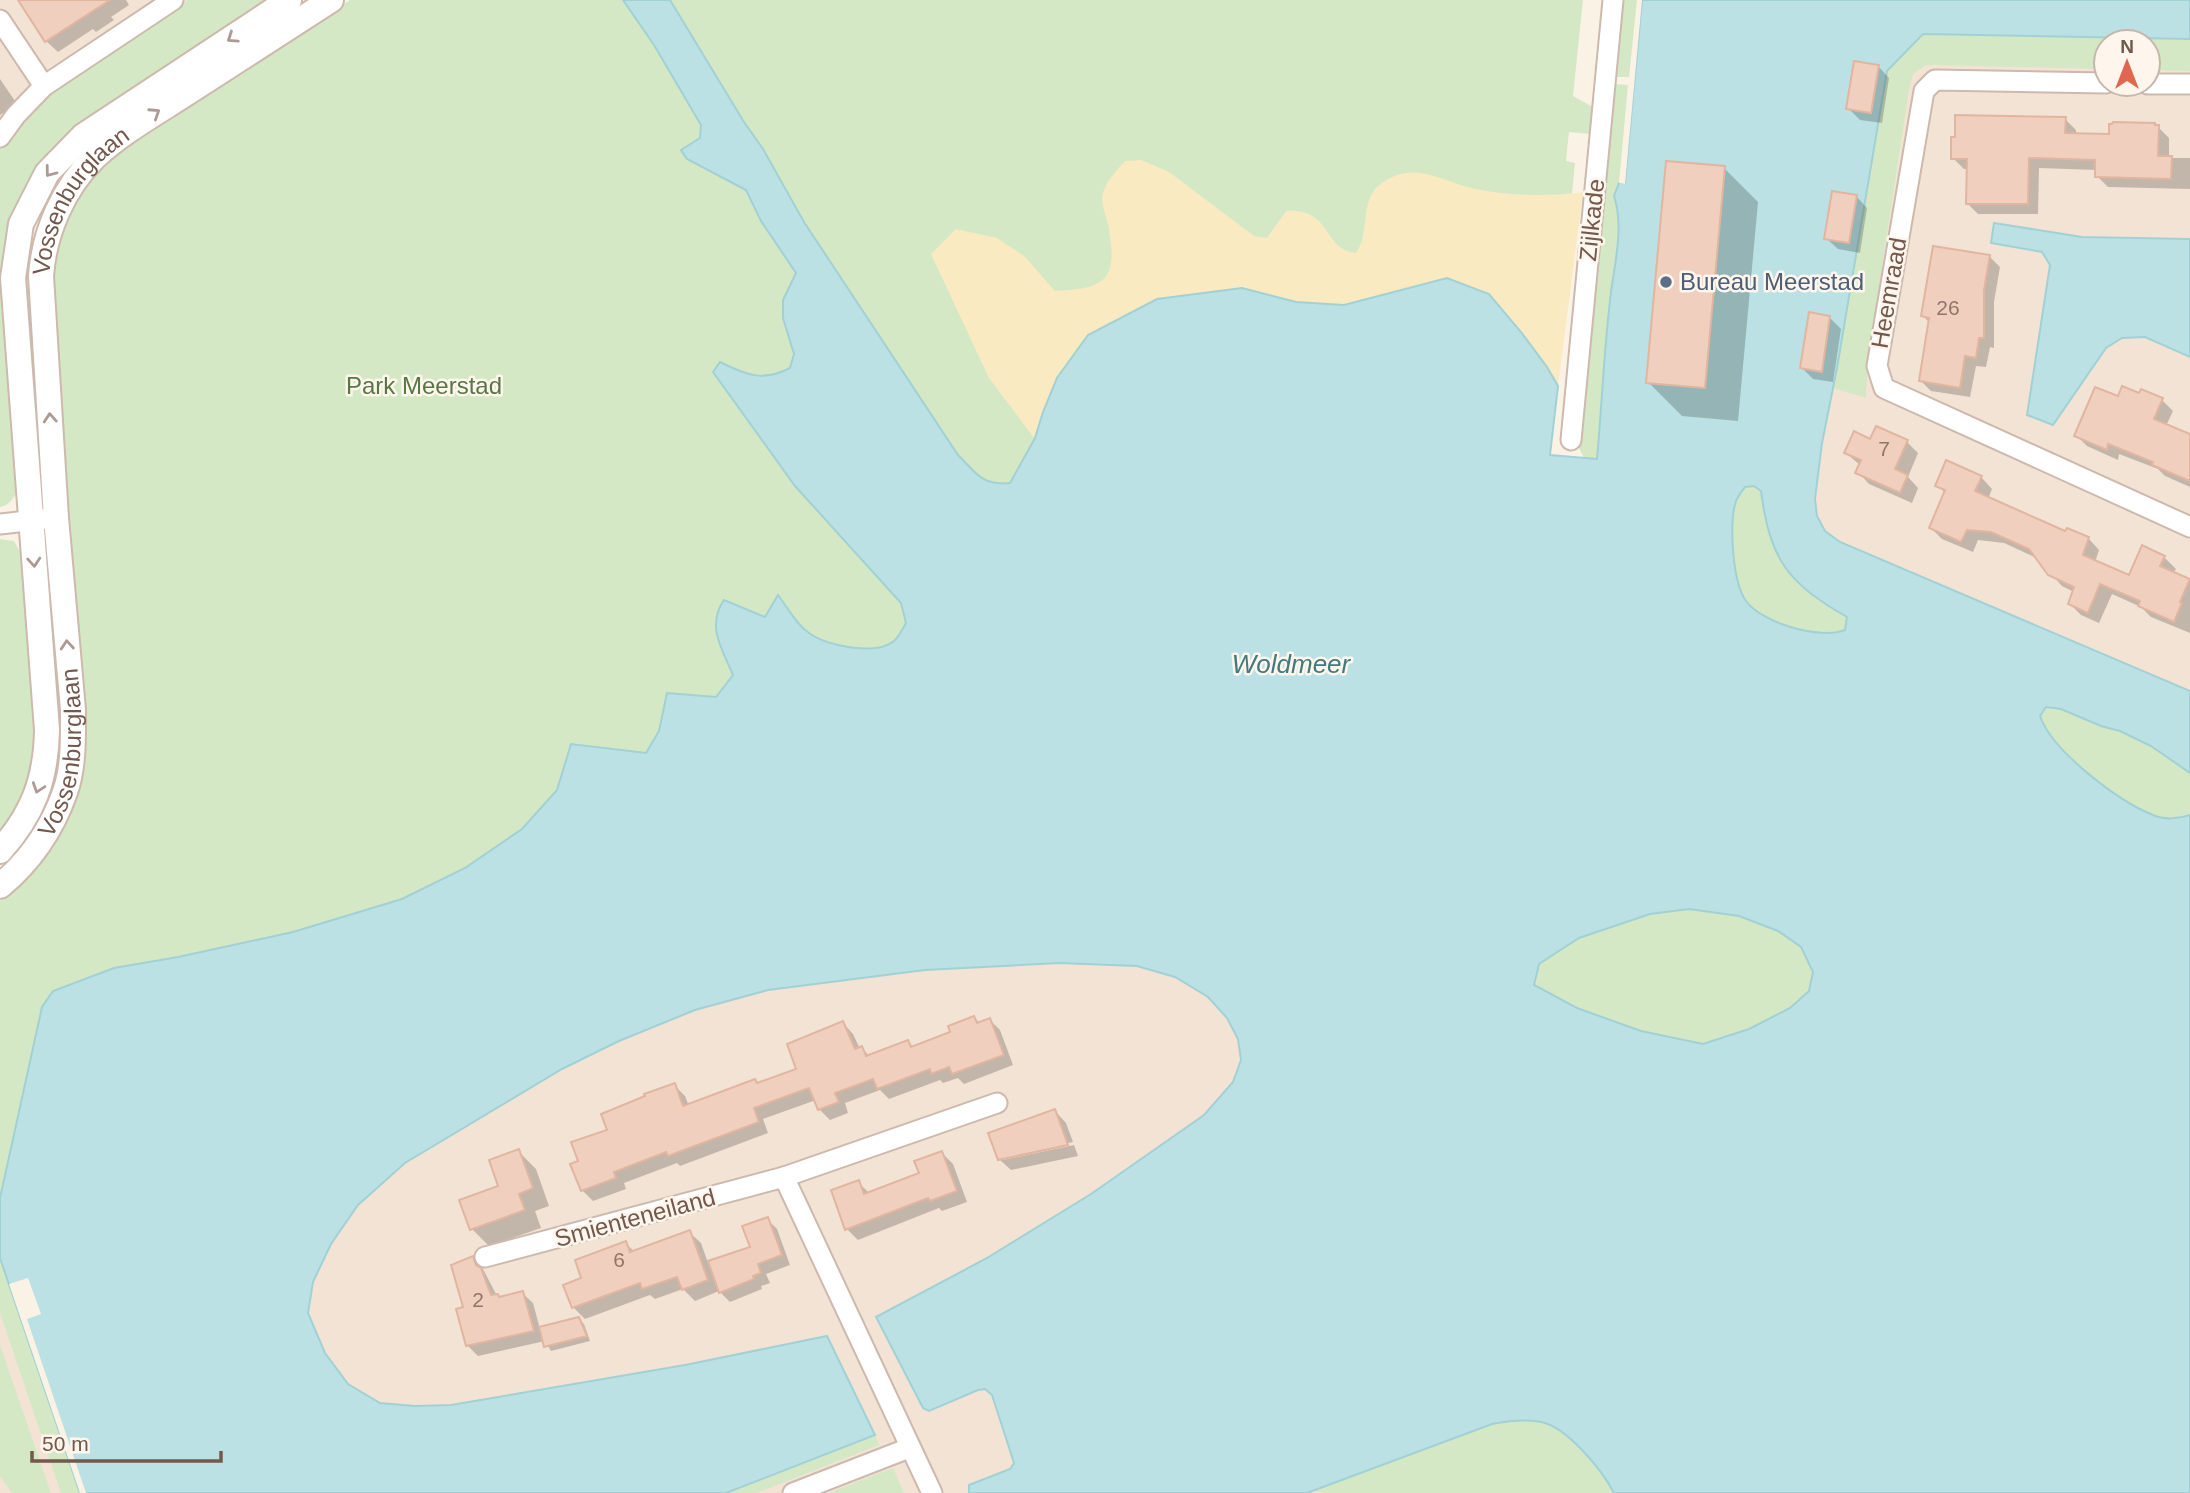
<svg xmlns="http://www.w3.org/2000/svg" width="2190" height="1493" font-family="Arial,sans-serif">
	<rect width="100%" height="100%" fill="#fbf2e6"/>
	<g fill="#f3e3d5" fill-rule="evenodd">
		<path d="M0 0H224L0 204Z"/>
		<path d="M1781 0H2190V723L1820 565 1762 401ZM2106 42H2148V84H2106Z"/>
		<path d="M1201 760 1643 1493H0V1116Z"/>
	</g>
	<g fill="#d5e8c5">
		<path d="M188 0H272L24 196 20 486C15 496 11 505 0 507V147L46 94Z"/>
		<path d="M350 0H1583L1573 96 1593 107 1590 134 1569 132 1566 161 1575 163 1572 194 1563 195 1481 252 1020 418 1035 439 1010 483 995 485 879 579 901 603 906 622C903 628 899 637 894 641 876 656 826 646 809 633 796 623 788 607 778 595L766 617 716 632 733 675 716 697 667 693 659 731 646 753 571 744 557 789 522 829 465 868 402 899 293 932 178 957 114 968 53 991 42 1007 0 1198V901L28 876 72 799 50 289C52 272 52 245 59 230 74 192 100 167 131 143Z"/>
		<path d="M1622 0H1637L1629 77H1615Z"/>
		<path d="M1923 34 2190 39V71L2148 70V42H2106V69L1926 65 1913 74 1909 90 1868 359 1866 398 1833 388 1887 72Z"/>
		<path d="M1614 84 1628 85 1619 183 1614 196C1624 226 1615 262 1611 292 1604 348 1602 404 1597 460L1584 458 1579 448Z"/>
		<path d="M1754 486 1761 491 1765 519 1773 545 1816 599 1847 617 1845 630C1820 640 1762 623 1746 601 1732 581 1729 523 1736 501 1738 496 1742 491 1745 487Z"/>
		<path d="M0 539 14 541 25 561 38 743 30 784 0 836Z"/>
		<path d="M2046 707 2061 709 2101 726 2120 731 2151 746 2190 773V815C2179 819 2164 820 2153 815 2118 801 2052 751 2040 716Z"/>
		<path d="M1689 909 1739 916 1778 931 1801 947 1813 972 1809 991 1790 1008 1749 1029 1703 1044 1641 1031 1577 1008 1534 985 1539 964 1579 938 1650 914Z"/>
		<path d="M0 1258 80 1493H61L0 1313Z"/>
		<path d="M0 1345 51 1493H12L0 1476Z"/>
		<path d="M1514 1420C1524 1421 1537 1420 1546 1423 1572 1434 1601 1468 1614 1493H1325L1313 1491 1492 1424Z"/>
		<path d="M875 1435 879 1445 757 1493H726Z"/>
		<path d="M893 1468 904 1493H828Z"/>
	</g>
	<path fill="#f9eac2" d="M1141 160 1169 172 1254 236 1267 238 1286 211C1333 208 1322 250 1356 253 1370 234 1360 206 1376 188 1387 177 1404 171 1420 173 1437 175 1454 184 1471 188 1508 196 1546 197 1583 192L1558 386C1539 353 1514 324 1489 294L1392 293 1344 305 1296 302 1242 288 1057 378 1043 412 1035 439 989 378 931 254 956 229 997 238 1024 256 1055 291C1109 289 1118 278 1108 224 1106 217 1102 206 1102 198 1104 183 1116 171 1125 161Z"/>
	<g fill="#bbe1e4" stroke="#a2d1d5" stroke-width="2" fill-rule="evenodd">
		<path d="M623 0H670L744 122 763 149 804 222 958 455C976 473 982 486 1010 483L1035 438 1043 412 1057 378 1088 335 1157 299 1242 288 1296 302 1344 305 1447 278 1489 294 1521 332 1547 367 1558 386 1550 455 1597 459C1602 404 1604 348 1611 292 1615 262 1624 226 1614 196L1619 183H1625L1642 0H2190V39L1923 34 1887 71 1837 368 1822 443 1815 499 1817 516 1825 531 1840 542 2190 691V773L2151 746 2120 731 2101 726 2061 709 2046 707 2040 716C2052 751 2118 801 2153 815 2164 820 2179 819 2190 815V1493H1614C1602 1470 1567 1427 1541 1422 1525 1419 1508 1421 1492 1424L1307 1493H969V1485L1010 1469 1014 1463 992 1395 985 1389 978 1390 929 1411 923 1408 876 1317 987 1258 1091 1194 1204 1115 1233 1082 1241 1060 1238 1039 1227 1018 1208 997 1175 977 1137 966 1059 963 925 970 768 990 695 1010 619 1041 562 1069 405 1163 358 1205 331 1244 313 1282 308 1313 325 1353 348 1384 380 1403 415 1406 451 1405 685 1365 827 1336 875 1435 726 1493H80L0 1258V1198L42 1007 53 991 114 968 178 957 293 932 402 899 465 868 522 829 557 790 571 744 646 753 659 731 667 693 716 697 733 675C722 649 706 626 724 600L765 617 778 595C788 608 796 624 809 633 826 646 876 656 894 641 899 637 903 628 906 623L901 603 795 486 713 372 720 362C746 375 763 382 790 368L794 354 783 318V300L796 273 761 221 746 190 687 159 681 150 700 138 701 125 654 45ZM1754 486 1761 491C1770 559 1787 583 1847 617L1845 630C1820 640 1762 623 1746 601 1732 581 1729 523 1736 501 1738 496 1742 491 1745 487ZM1689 909 1739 916 1778 931 1801 947 1813 972 1809 991 1790 1008 1749 1029 1703 1044 1641 1031 1577 1008 1534 985 1539 964 1579 938 1650 914Z"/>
		<path d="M1994 223 2082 237 2190 239V357L2145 337 2122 338 2106 348 2053 425 2027 415 2050 265 2042 252 1991 243Z"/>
	</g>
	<g fill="#fbf2e6">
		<path d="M1639 0H1642L1625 184 1619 183V180H1621Z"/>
		<path d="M28 1278 41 1314 27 1319 86 1493H80L9 1284Z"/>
	</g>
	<g fill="#0003">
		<path d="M20 0H126L129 5 111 17 114 20 96 32 93 29 58 52 46 41Z"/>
		<path d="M1878 66 1889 78 1882 123 1860 120 1848 108Z"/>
		<path d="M0 79 17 104 0 115Z"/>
		<path d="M2065 119 2076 130V135H2111L2158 127 2169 138V158H2190V189L2108 187 2097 176V170L2039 168 2038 214H1978L1967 203 1968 169H1964L1953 158Z"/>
		<path d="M1724 168 1758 202 1738 421 1682 416 1648 382Z"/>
		<path d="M1856 196 1867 208 1860 253 1838 249 1826 238Z"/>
		<path d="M1989 256 2000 267 1994 302V348L1990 347 1986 367 1976 366 1970 397 1931 391 1921 381 1930 323 1923 316Z"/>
		<path d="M1830 318 1841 329 1833 382 1813 379 1802 368Z"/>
		<path d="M2140 395 2162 400 2173 411 2166 426 2190 442V487L2165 476 2158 469 2119 454 2118 460 2087 446 2076 435 2118 399Z"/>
		<path d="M1871 441 1907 442 1918 453 1908 477 1918 488 1912 503 1869 484 1858 472 1860 465 1846 453Z"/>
		<path d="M1981 477 1992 489 1988 499 2066 533 2088 538 2099 550 2095 562 2130 577 2164 557 2176 569 2173 573 2190 580V633L2151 617 2141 607 2112 594 2099 623 2081 615 2070 604 2074 592 2062 586 2037 558 2004 543 1978 540 1973 552 1942 539 1931 528 1946 494 1937 485Z"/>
		<path d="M974 1018 980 1023 990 1020 1000 1030 1013 1065 964 1084 958 1078 943 1083 940 1080 889 1099 880 1090 845 1103 848 1113 830 1120 819 1109 816 1100 763 1119 768 1133 680 1166 677 1163 624 1183 626 1189 593 1201 582 1190 580 1162 609 1131 674 1085 685 1096 689 1106 799 1070 843 1023 853 1034 860 1049 862 1048 870 1057 908 1042 914 1048 952 1033Z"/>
		<path d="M1055 1111 1066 1123 1073 1142 1003 1157V1160L1074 1145 1078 1156 1011 1170 999 1159Z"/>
		<path d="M518 1151 536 1169 549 1206 535 1211 541 1228 489 1246 472 1229 500 1187Z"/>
		<path d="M942 1153 953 1164 967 1202 942 1211 939 1208 858 1240 847 1229 858 1182 870 1194 922 1174Z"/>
		<path d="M767 1219 777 1229 790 1265 766 1274 770 1283 761 1286 762 1289 730 1302 719 1291 695 1301 683 1289 655 1299 650 1295 585 1319 573 1307 584 1280 625 1243 635 1252 689 1232 701 1243 708 1263 752 1248Z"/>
		<path d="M473 1258 483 1269 497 1296 501 1298 522 1293 533 1303 540 1329 579 1319 584 1324 590 1341 551 1351 545 1341 478 1356 467 1345 465 1308Z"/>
	</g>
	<g fill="#f0cfbf" stroke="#e1b5a0" stroke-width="2">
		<path d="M18 0H110L45 42Z"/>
		<path d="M1854 61 1879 65 1871 113 1846 109Z"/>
		<path d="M1955 115 2066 117 2065 133 2109 134V124H2112L2113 122 2155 123V125H2159L2158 156H2172L2171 179 2095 177V160L2029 158 2028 204H1966L1967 159H1951V137H1955Z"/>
		<path d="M1666 161 1725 166 1705 388 1646 383Z"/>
		<path d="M1832 191 1857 195 1849 243 1824 239Z"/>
		<path d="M1933 246 1990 255 1984 290V338H1979L1976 358 1965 356 1960 388 1919 381 1929 318 1921 316Z"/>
		<path d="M1809 312 1830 316 1822 372 1800 368Z"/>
		<path d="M2122 386 2139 393 2141 389 2163 398 2154 419 2190 434V481L2152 465 2153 462 2108 444 2107 450 2074 436 2095 387 2118 396Z"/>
		<path d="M1876 426 1908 440 1895 469 1908 475 1900 493 1855 473 1861 460 1844 453 1854 431 1870 439Z"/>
		<path d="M1946 460 1982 476 1975 491 2065 531 2067 528 2089 537 2083 555 2129 575 2142 545 2165 556 2160 566 2190 579 2180 602 2182 603 2174 622 2138 606 2140 601 2100 584 2088 613 2068 604 2074 587 2048 575 2029 549 1991 532 1967 530 1961 542 1929 528 1945 490 1935 486Z"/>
		<path d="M974 1016 977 1023 990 1018 1004 1055 952 1074 949 1067 931 1074 930 1069 877 1089 873 1079 835 1093 839 1102 818 1110 809 1088 754 1108 759 1122 668 1156 666 1152 614 1172 616 1178 581 1191 570 1164 578 1161 571 1142 607 1130 601 1114 645 1096 644 1094 675 1083 683 1106 755 1079 757 1083 796 1069 787 1044 843 1021 855 1049 862 1046 866 1056 908 1040 911 1047 950 1032 948 1026Z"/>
		<path d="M1055 1109 1068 1145 998 1160 988 1133Z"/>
		<path d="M519 1149 533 1188 519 1194 525 1210 470 1230 459 1200 498 1186 489 1160Z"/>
		<path d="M942 1151 957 1191 930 1201 928 1198 845 1230 831 1190 859 1180 864 1194 919 1173 914 1161Z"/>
		<path d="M768 1217 782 1255 758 1264 761 1273 753 1276 754 1279 719 1293 708 1261 750 1247 742 1226Z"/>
		<path d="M690 1230 708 1280 682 1290 677 1277 642 1289 640 1283 572 1308 563 1285 581 1278 575 1260 626 1241 630 1252Z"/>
		<path d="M473 1256 476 1265 481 1268 491 1295 498 1294 499 1297 523 1291 534 1331 466 1346 456 1309 463 1307 451 1265Z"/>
		<path d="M579 1317 587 1336 544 1347 539 1327Z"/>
	</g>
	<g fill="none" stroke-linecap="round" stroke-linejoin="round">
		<g stroke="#cdb9ad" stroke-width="23">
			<g id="minor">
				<path d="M0 20 44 86"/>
				<path d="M2106 83 1935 80 1924 91 1877 366 1884 388 2190 527"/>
				<path d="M2148 84H2190"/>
				<path d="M0 137 16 115 44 86 173 0"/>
				<path d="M1571 440 1613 0"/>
				<path d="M0 524 44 519"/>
				<path d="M784 1177 932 1493"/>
				<path d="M485 1257 784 1177 997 1103"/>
				<path d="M793 1493 909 1448"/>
			</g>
		</g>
		<g stroke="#cdb9ad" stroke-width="28">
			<g id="tertiary">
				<path d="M0 851C33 814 46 780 47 730L13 278 21 224 47 173 83 136 289 0"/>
				<path id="s1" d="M0 886C29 862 52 829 65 792 74 767 73 737 73 710L56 518 41 276C44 233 63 188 95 157 122 132 156 113 187 93 235 62 283 31 331 0"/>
			</g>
		</g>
		<use href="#minor" stroke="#fff" stroke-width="19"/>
		<use href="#tertiary" stroke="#fff" stroke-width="24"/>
	</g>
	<defs><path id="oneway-chevron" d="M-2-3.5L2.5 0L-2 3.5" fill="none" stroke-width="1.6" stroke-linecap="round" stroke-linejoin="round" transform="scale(1.75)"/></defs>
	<g stroke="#ab9b94">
		<use href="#oneway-chevron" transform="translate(232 38) rotate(146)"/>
		<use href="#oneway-chevron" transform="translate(155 113) rotate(-33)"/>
		<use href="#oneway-chevron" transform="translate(50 172) rotate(127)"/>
		<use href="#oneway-chevron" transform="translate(50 418) rotate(-94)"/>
		<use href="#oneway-chevron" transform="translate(34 562) rotate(86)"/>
		<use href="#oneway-chevron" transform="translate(67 645) rotate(-95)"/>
		<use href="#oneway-chevron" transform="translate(38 788) rotate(109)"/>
	</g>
	<circle fill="#5c6f8a" stroke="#fef6ec" stroke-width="2.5" cx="1666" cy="282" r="7"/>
	<g text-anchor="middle" stroke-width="5" stroke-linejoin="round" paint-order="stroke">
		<g font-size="21" fill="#927669">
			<text x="1948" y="315">26</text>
			<text x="1884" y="456">7</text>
			<text x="619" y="1267">6</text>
			<text x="478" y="1307">2</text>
		</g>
		<g font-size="24" fill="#73584c" stroke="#fef6ec">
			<text dy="8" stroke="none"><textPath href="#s1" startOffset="721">Vossenburglaan</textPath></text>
			<text transform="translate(1592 220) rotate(-84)" y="8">Zijlkade</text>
			<text transform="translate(1889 293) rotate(-80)" y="8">Heemraad</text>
			<text dy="8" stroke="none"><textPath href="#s1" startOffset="154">Vossenburglaan</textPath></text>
			<text transform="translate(635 1218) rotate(-15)" y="8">Smienteneiland</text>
		</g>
		<g font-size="24" fill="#4e5e75" stroke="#fef6ec" text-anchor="start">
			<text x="1680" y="290">Bureau Meerstad</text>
		</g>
		<g font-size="24" fill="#577844" stroke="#fef6ec">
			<text x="424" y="394">Park Meerstad</text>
		</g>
		<g font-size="26" font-style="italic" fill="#43797f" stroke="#fef6ec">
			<text x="1291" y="673">Woldmeer</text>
		</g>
	</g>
	<g transform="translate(2127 63)"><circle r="33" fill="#fef6ec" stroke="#c6b7ac" stroke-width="2"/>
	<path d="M0-5L12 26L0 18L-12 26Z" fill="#e06851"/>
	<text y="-10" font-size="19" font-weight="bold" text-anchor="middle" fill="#73584c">N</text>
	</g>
	<path d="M32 1451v10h189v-10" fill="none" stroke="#73584c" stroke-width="3.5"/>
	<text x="42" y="1451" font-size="21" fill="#73584c" stroke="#fef6ec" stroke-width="5" paint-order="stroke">50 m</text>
</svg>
